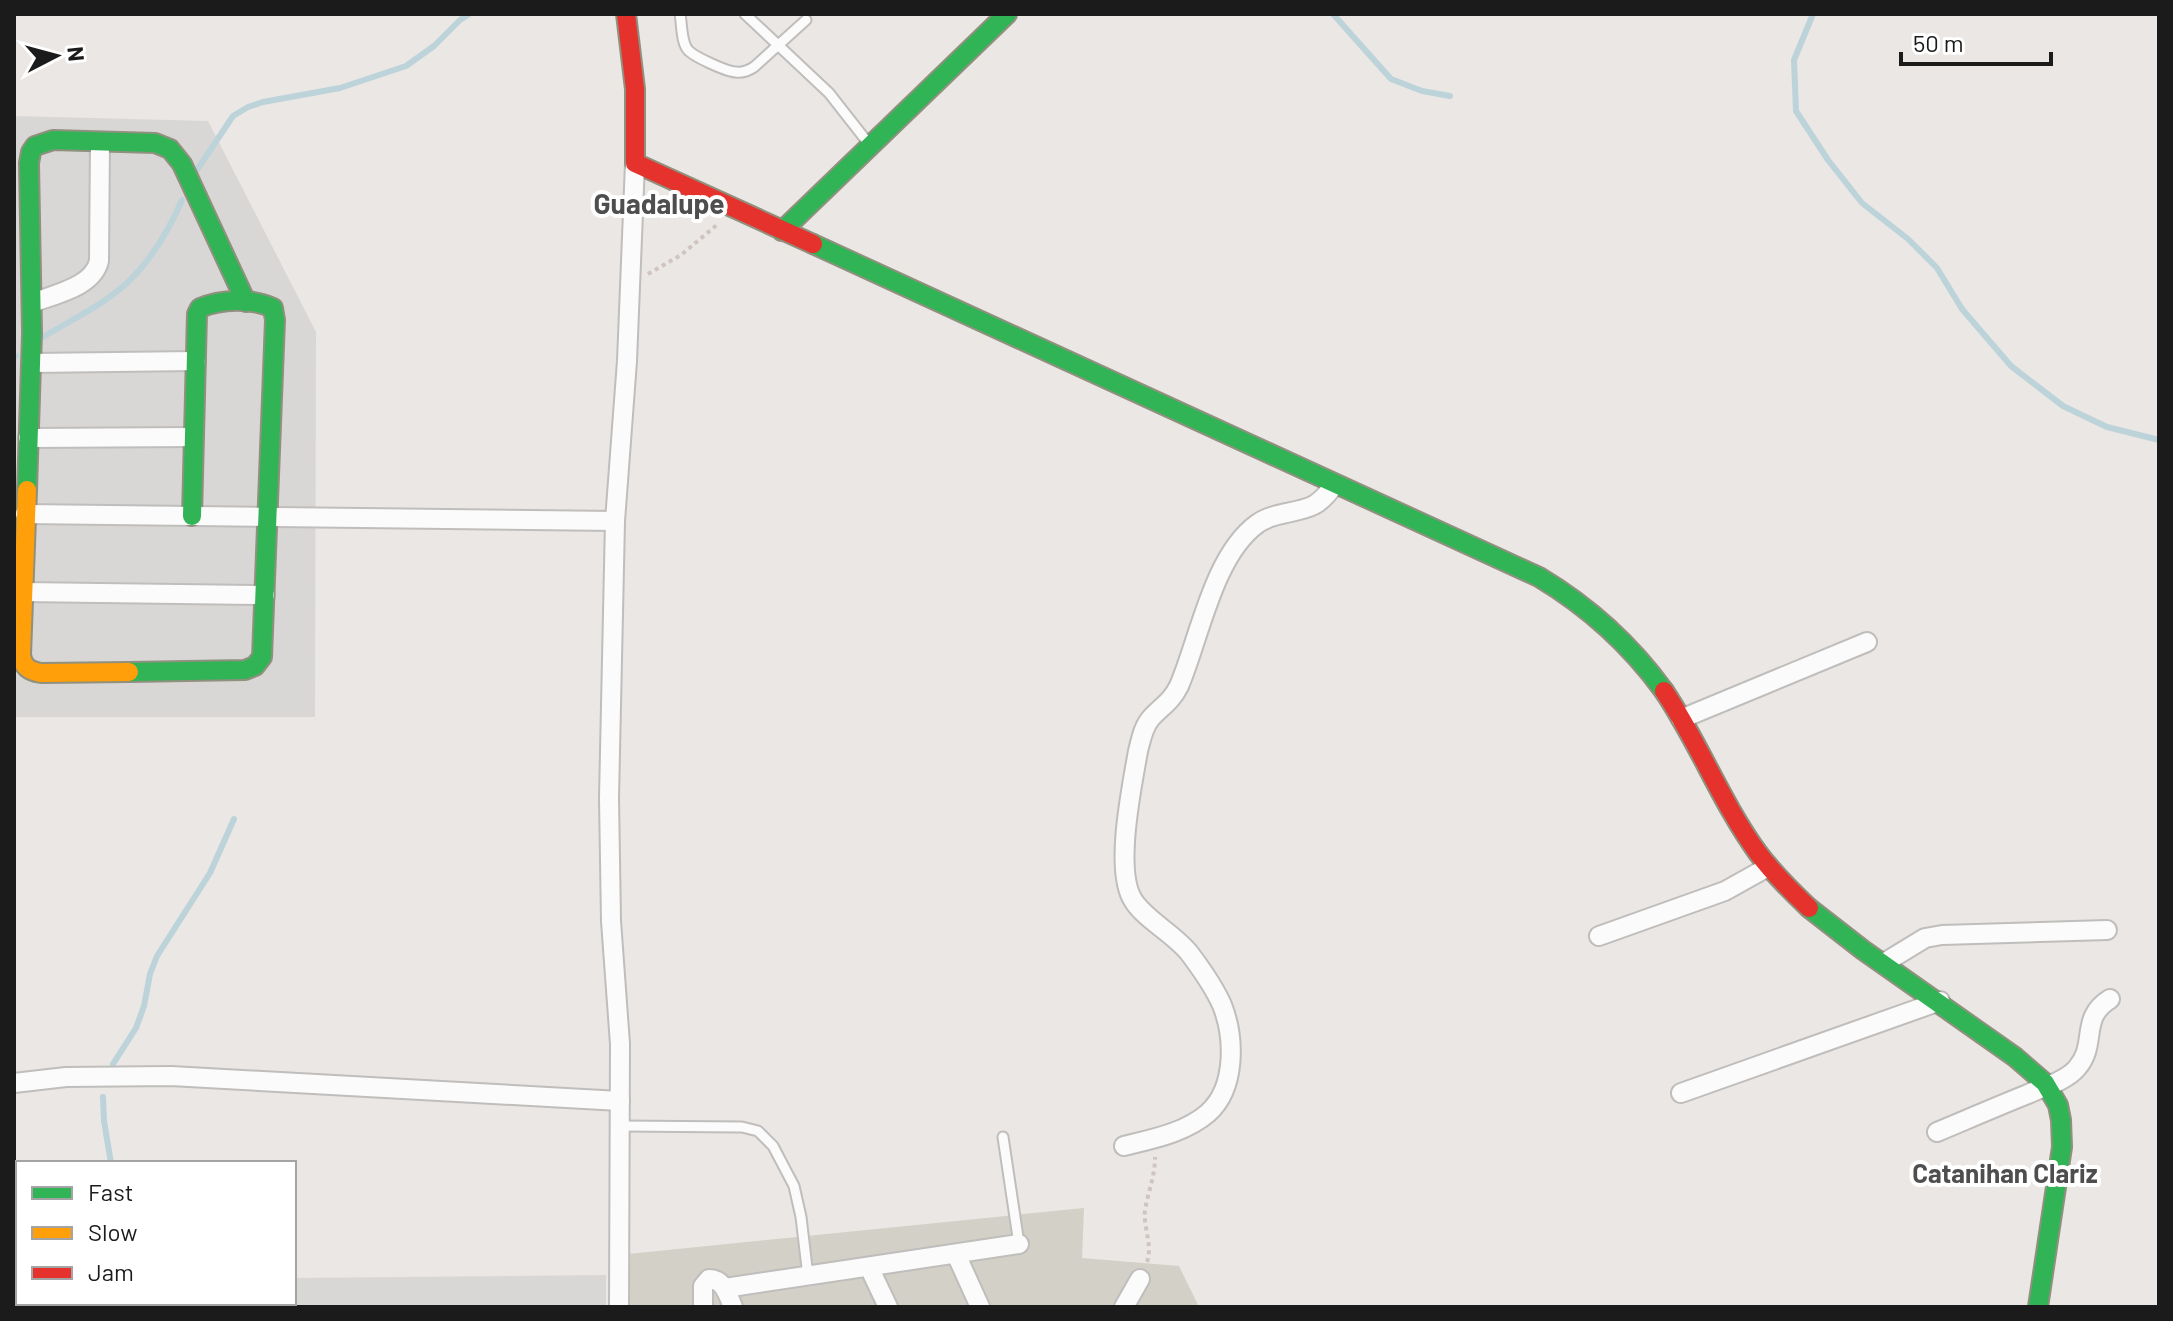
<svg xmlns="http://www.w3.org/2000/svg" width="2173" height="1321" font-family="Barlow,sans-serif">
	<rect width="100%" height="100%" fill="#eae7e4"/>
	<g fill="#d9d7d5">
		<path d="M14 116 208 121 316 332 315 717H14Z"/>
		<path d="M606 1275V1307H285V1303H294V1278Z"/>
	</g>
	<path fill="#d2d0c7" d="M1084 1208 1082 1258 1179 1266 1199 1307H628V1254Z"/>
	<g fill="none" stroke-linecap="round" stroke-linejoin="round">
		<g stroke="#bcd3d9" stroke-width="6">
			<path d="M1333 14 1391 79 1422 91 1450 96"/>
			<path d="M1813 14 1794 60 1796 111 1828 160 1862 203 1908 239 1937 268 1962 309 2011 366 2063 406 2107 427 2159 440"/>
			<path d="M195 173 233 116 248 107 263 102 340 88 406 66 434 46 460 20 469 14"/>
			<path d="M43 337C71 320 103 305 127 283 151 260 169 230 182 200"/>
			<path d="M14 357 16 356"/>
			<path d="M113 1064 136 1028 144 1006 150 974 157 956 210 873 234 819"/>
			<path d="M103 1097 104 1121 111 1163"/>
			<path d="M78 1307 79 1303"/>
		</g>
		<g stroke="#bfbebc" stroke-width="13">
			<g id="lane">
				<path d="M680 14C682 24 681 44 689 51 695 57 727 72 736 72 743 73 748 71 754 67L806 20"/>
				<path d="M745 14 829 93 869 144"/>
				<path d="M620 1126 742 1127 758 1131 773 1146 794 1186 801 1217 808 1276"/>
				<path d="M1003 1137 1019 1244"/>
			</g>
		</g>
		<g stroke="#bfbebc" stroke-width="22">
			<g id="street">
				<path d="M32 303C55 294 93 287 99 261L100 142"/>
				<path d="M31 363 196 361"/>
				<path d="M28 438 194 437"/>
				<path d="M25 514 615 521"/>
				<path d="M22 592 265 595"/>
				<path d="M1681 719 1867 642"/>
				<path d="M1599 936 1725 891 1768 867"/>
				<path d="M1884 963 1925 938 1942 935 2107 930"/>
				<path d="M14 1083 66 1077 171 1076 620 1101"/>
				<path d="M1681 1093 1940 1001"/>
				<path d="M1937 1132C1968 1119 1998 1106 2028 1094 2043 1087 2066 1081 2077 1068 2098 1044 2079 1018 2110 999"/>
				<path d="M1124 1146C1152 1139 1185 1133 1208 1113 1236 1088 1235 1038 1222 1005 1214 987 1202 970 1190 954 1175 934 1145 920 1133 900 1114 870 1132 786 1138 751 1141 740 1143 727 1151 718 1162 706 1171 702 1179 686 1199 640 1213 556 1257 524 1273 512 1296 514 1314 505 1323 500 1329 492 1335 484"/>
				<path d="M956 1254 980 1307"/>
				<path d="M869 1267 888 1307"/>
				<path d="M725 1288 1019 1244"/>
				<path d="M619 1307 620 1044 611 921 609 798 615 521 627 361 635 163"/>
				<path d="M703 1307V1286L709 1279C724 1279 728 1295 733 1307"/>
				<path d="M1124 1307 1140 1279"/>
			</g>
		</g>
		<g stroke="#90907f" stroke-width="22">
			<g id="fast">
				<path d="M782 231 1007 14"/>
				<path d="M813 244 1539 577C1589 607 1630 644 1664 691"/>
				<path d="M27 490 32 333 29 163 31 152 35 146 53 140 155 143 170 149 182 164 246 302"/>
				<path d="M129 672 245 670 255 666 262 657 275 320 273 308C252 298 221 299 200 308L197 314 192 516"/>
				<path d="M1809 908 1863 950 2015 1057 2045 1083 2058 1105 2061 1120 2062 1147 2038 1307"/>
			</g>
		</g>
		<g stroke="#90907f" stroke-width="22">
			<path id="slow" d="M27 490 21 655C23 667 29 671 41 673L129 672"/>
		</g>
		<g stroke="#90907f" stroke-width="22">
			<g id="jam">
				<path d="M626 14 635 89V163L813 244"/>
				<path d="M1664 691C1699 743 1721 802 1758 853 1773 873 1791 891 1809 908"/>
			</g>
		</g>
		<g stroke="#cfc4c2" stroke-width="4" stroke-dasharray="4 4" stroke-linecap="butt">
			<path d="M648 274 681 255 718 224"/>
			<path d="M1147 1262C1153 1244 1143 1228 1145 1210 1148 1192 1155 1176 1155 1157"/>
		</g>
		<use href="#lane" stroke="#fcfbfb" stroke-width="9"/>
		<use href="#street" stroke="#fcfbfb" stroke-width="18"/>
		<use href="#fast" stroke="#30b455" stroke-width="18"/>
		<use href="#slow" stroke="#ff9f0a" stroke-width="18"/>
		<use href="#jam" stroke="#e5322d" stroke-width="18"/>
	</g>
	<g text-anchor="middle" stroke-width="8" stroke-linejoin="round" paint-order="stroke">
		<g font-size="26" font-weight="bold" fill="#4e4e4e" stroke="#fff">
			<text x="2005" y="1183">Catanihan Clariz</text>
		</g>
		<g font-size="28" font-weight="bold" fill="#4e4e4e" stroke="#fff">
			<text x="659" y="214">Guadalupe</text>
		</g>
	</g>
	<rect width="2173" height="1321" fill="none" stroke="#1b1b1b" stroke-width="32"/>
	<rect x="16" y="1161" width="280" height="144" fill="#ffffff" stroke="#a4a4a4" stroke-width="2"/>
	<rect x="32" y="1187" width="40" height="12" fill="#30b455" stroke="#a4a4a4" stroke-width="2"/>
	<text x="88" y="1201" font-size="24" fill="#1b1b1b">Fast</text>
	<rect x="32" y="1227" width="40" height="12" fill="#ff9f0a" stroke="#a4a4a4" stroke-width="2"/>
	<text x="88" y="1241" font-size="24" fill="#1b1b1b">Slow</text>
	<rect x="32" y="1267" width="40" height="12" fill="#e5322d" stroke="#a4a4a4" stroke-width="2"/>
	<text x="88" y="1281" font-size="24" fill="#1b1b1b">Jam</text>
	<g transform="translate(56 56) rotate(84)" stroke="#ffffff" stroke-width="6" paint-order="stroke">
	<path d="M0-6L14 30L0 20L-14 30Z" fill="#1b1b1b"/>
	<text y="-12" font-size="22" font-weight="bold" text-anchor="middle" fill="#1b1b1b">N</text>
	</g>
	<path d="M1901 52v12h150v-12" fill="none" stroke="#1b1b1b" stroke-width="4"/>
	<text x="1913" y="52" font-size="24" fill="#1b1b1b" stroke="#ffffff" stroke-width="6" paint-order="stroke">50 m</text>
</svg>
